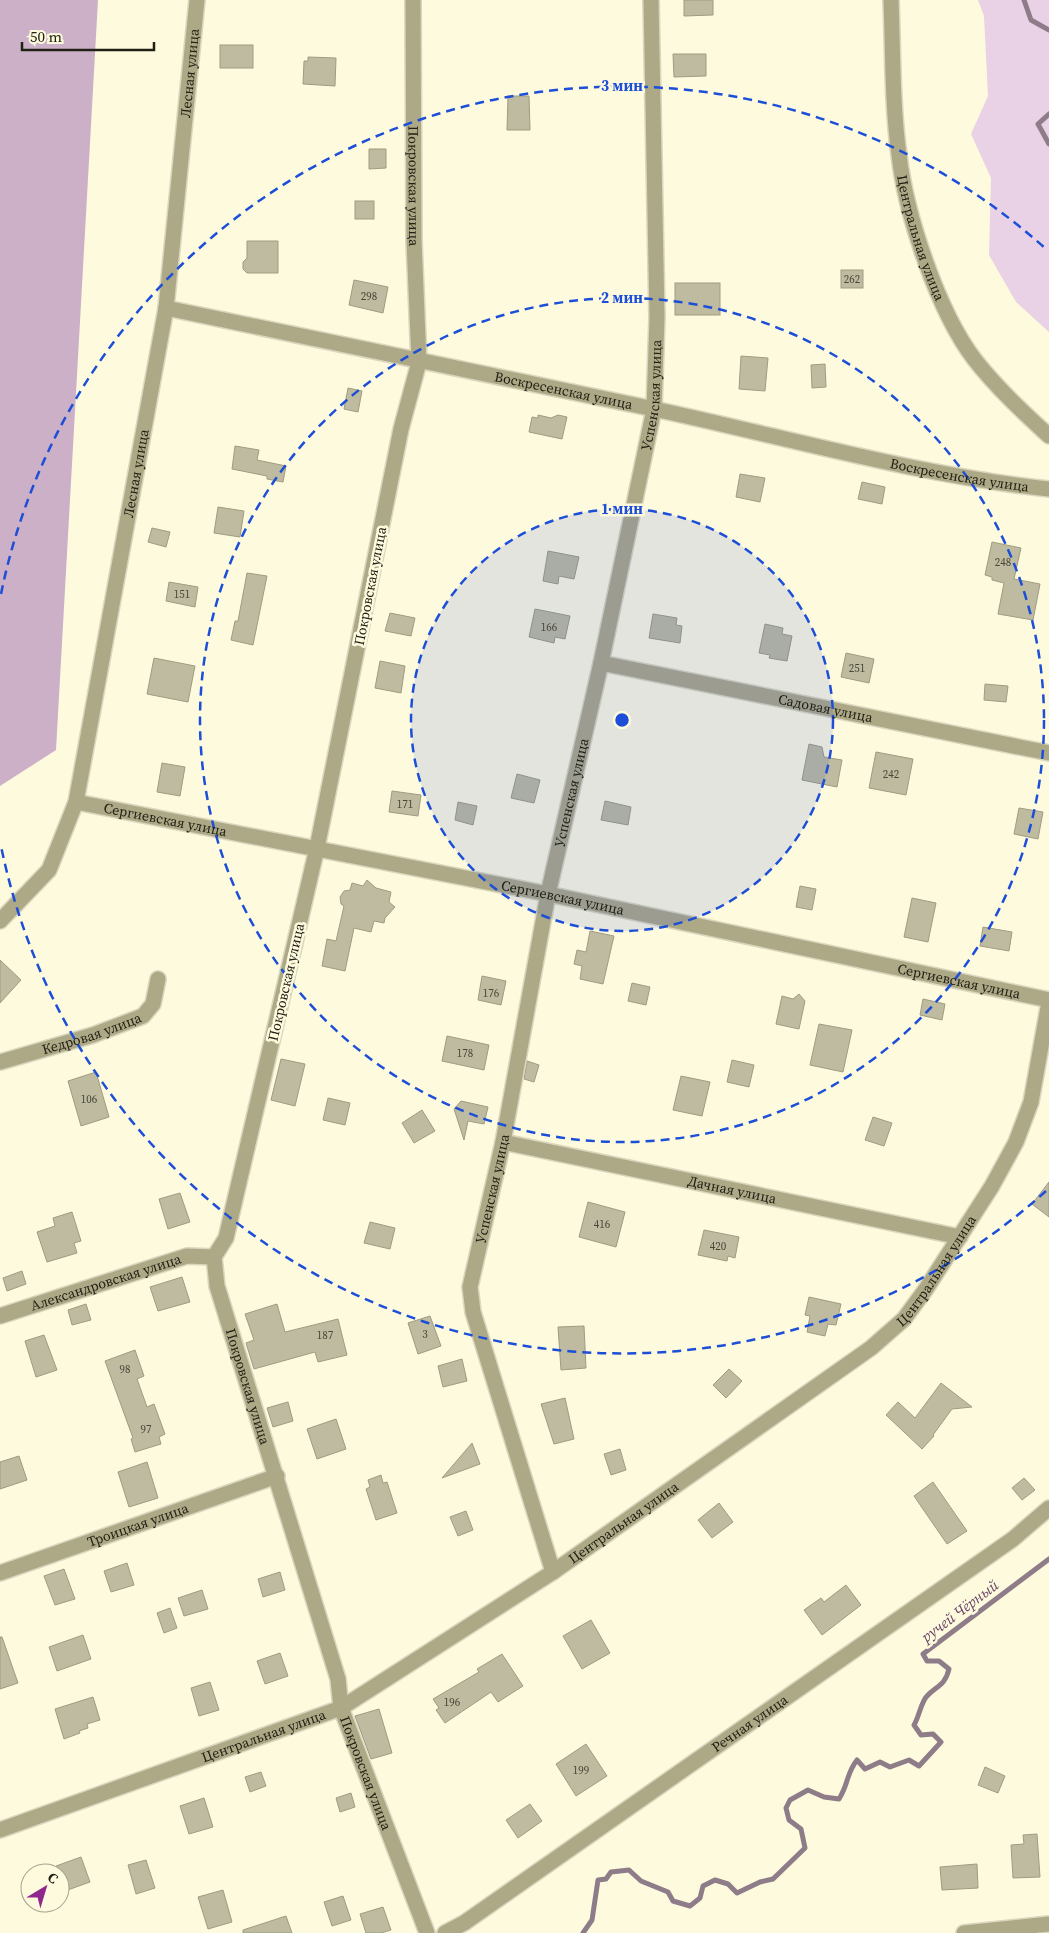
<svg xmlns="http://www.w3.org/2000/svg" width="1049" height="1933" font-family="'Source Serif 4',serif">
	<rect width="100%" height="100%" fill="#fdfade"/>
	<path fill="#e9d1e6" d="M978 0H1049V332L1016 302 989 255 991 178 971 134 988 96 984 16Z"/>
	<path fill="#cbb0c8" d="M0 0H98L56 750 0 786Z"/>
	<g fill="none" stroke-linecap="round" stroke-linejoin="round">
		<g stroke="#8f7c89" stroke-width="5">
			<path d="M1024 0 1031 20 1049 30"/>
			<path d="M1049 114 1038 124 1049 144"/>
			<path d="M583 1933 592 1920 598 1880 606 1879 611 1872 629 1870 641 1881 668 1892 673 1901 690 1906 700 1898 703 1886 715 1880 728 1884 737 1893 760 1882 773 1879 805 1848 801 1829 789 1820 786 1808 790 1800 808 1790 824 1797 839 1799C849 1783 846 1774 857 1760L865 1769 880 1762 890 1767 909 1760 919 1766 941 1742 933 1734 921 1735 914 1725C919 1717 921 1702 927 1696 936 1686 945 1686 949 1669L939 1661H927L923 1654 1049 1559"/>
		</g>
	</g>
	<g fill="#bebba0" stroke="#9f9c82">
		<path d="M684 0H713V15L684 16Z"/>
		<rect x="220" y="45" width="33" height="23"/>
		<path d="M673 54H706V76L674 77Z"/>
		<path d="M308 57 336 58 335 86 303 84 304 61H308Z"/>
		<path d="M508 96H529L530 130H507Z"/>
		<path d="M369 149H386V168L369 169Z"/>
		<rect x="355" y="201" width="19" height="18"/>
		<path d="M247 241H278V273H247L243 269V262L247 258Z"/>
		<rect x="841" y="270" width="22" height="18"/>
		<path d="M354 280 388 287 383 313 349 305Z"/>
		<rect x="675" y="283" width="45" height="32"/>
		<path d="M741 356 768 358 765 391 739 389Z"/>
		<path d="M825 364 826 387 812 388 811 365Z"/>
		<path d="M348 388 362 391 358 412 344 409Z"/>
		<path d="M538 415 551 418 558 415 567 417 562 439 529 432 532 417 538 418Z"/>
		<path d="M235 446 259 450 257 460 286 466 283 482 267 479V476L232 469Z"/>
		<path d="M740 474 765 478 760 502 736 497Z"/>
		<path d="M862 482 885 487 882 504 858 499Z"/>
		<path d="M218 507 244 511 240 537 214 533Z"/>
		<path d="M152 528 170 532 166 547 148 542Z"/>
		<path d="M992 542 1021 548 1014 579 1040 584 1033 620 998 614 1004 583 992 580V577L985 575Z"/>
		<path d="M548 551 579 557 574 579 559 576 558 584 543 581Z"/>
		<path d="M247 573 267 576 253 645 231 640 235 621H238Z"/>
		<path d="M169 582 198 587 195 607 166 601Z"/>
		<path d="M535 609 570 616 565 639 555 637 554 643 529 637Z"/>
		<path d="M390 613 415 618 411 636 385 631Z"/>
		<path d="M653 614 677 618 676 625 682 626 680 643 649 638Z"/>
		<path d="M765 624 783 628 782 634 792 636 787 661 769 658 770 655 759 653Z"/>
		<path d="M846 653 874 659 869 683 841 677Z"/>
		<path d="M154 658 195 666 188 702 147 694Z"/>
		<path d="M380 661 405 666 401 693 375 688Z"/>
		<path d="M985 684 1008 686 1006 702 984 700Z"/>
		<path d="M809 744 822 747 824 757 842 760 837 787 802 780Z"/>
		<path d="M876 752 913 759 906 795 869 788Z"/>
		<path d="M162 763 185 767 180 796 157 792Z"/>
		<path d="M517 774 540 780 534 803 511 798Z"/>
		<path d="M392 791 421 795 418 816 389 812Z"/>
		<path d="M605 801 631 807 628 825 601 820Z"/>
		<path d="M458 802 477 806 473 825 455 820Z"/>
		<path d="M1019 808 1043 812 1038 839 1014 834Z"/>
		<path d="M367 880 376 888 391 892 389 902 395 907 385 918 384 923 374 921 371 932 354 928 345 971 322 966 327 939 336 941 344 906 341 904 340 897 344 891 350 890 352 883 363 886Z"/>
		<path d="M800 886 816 889 812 910 796 907Z"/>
		<path d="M912 898 936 903 928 942 904 937Z"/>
		<path d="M983 927 1012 932 1009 951 980 946Z"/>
		<path d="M590 931 614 936 603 984 580 979 582 966 574 964 577 950 586 952Z"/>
		<path d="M0 960 21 980 0 1003Z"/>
		<path d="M482 976 506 981 501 1005 478 1000Z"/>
		<path d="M632 983 650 987 646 1005 628 1001Z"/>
		<path d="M799 994 805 1001 799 1029 776 1024 782 996 793 999Z"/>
		<path d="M923 999 945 1004 942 1020 920 1015Z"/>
		<path d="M819 1024 852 1030 843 1072 810 1065Z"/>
		<path d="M447 1036 489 1045 484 1070 442 1061Z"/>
		<path d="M281 1059 305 1064 295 1106 271 1100Z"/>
		<path d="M732 1060 754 1065 749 1087 727 1082Z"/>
		<path d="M527 1061 539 1065 534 1082 524 1079Z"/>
		<path d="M96 1072 109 1117 81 1126 68 1081Z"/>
		<path d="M681 1076 710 1082 702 1116 673 1110Z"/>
		<path d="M328 1098 350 1103 345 1125 323 1120Z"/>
		<path d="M461 1101 488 1107 484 1124 468 1121 464 1140 454 1109Z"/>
		<path d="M422 1110 435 1131 414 1143 402 1123Z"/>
		<path d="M873 1117 892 1123 884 1146 865 1140Z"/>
		<path d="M1049 1182V1217L1032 1204Z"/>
		<path d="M180 1193 190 1222 168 1229 159 1199Z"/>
		<path d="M588 1202 625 1212 616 1247 579 1237Z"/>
		<path d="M72 1212 81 1241 74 1243 77 1253 47 1262 37 1232 55 1226 53 1218Z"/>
		<path d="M370 1222 395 1228 390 1249 364 1243Z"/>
		<path d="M704 1230 739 1237 735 1258 728 1256 727 1261 698 1255Z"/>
		<path d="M22 1271 26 1284 7 1291 3 1278Z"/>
		<path d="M182 1277 190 1302 158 1311 150 1287Z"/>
		<path d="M809 1297 841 1304 836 1325 828 1324 825 1336 807 1332 810 1316 805 1315Z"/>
		<path d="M86 1304 91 1320 72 1325 68 1310Z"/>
		<path d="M277 1304 285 1332 338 1319 347 1355 318 1362 315 1352 254 1369 246 1343 254 1340 245 1314Z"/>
		<path d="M430 1316 441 1346 418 1354 408 1323Z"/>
		<path d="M584 1326 586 1368 561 1370 558 1327Z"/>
		<path d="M44 1335 57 1370 36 1377 25 1341Z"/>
		<path d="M135 1350 144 1376 137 1379 147 1407 154 1404 165 1434 159 1437 161 1444 135 1452 131 1439 133 1438 105 1361Z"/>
		<path d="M462 1359 467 1381 443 1387 438 1366Z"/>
		<path d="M729 1369 742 1381 726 1398 713 1385Z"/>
		<path d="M941 1383 972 1407 952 1409 933 1435 934 1436 922 1449 886 1415 898 1402 915 1418Z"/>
		<path d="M565 1398 574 1439 554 1444 541 1404Z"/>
		<path d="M288 1402 293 1421 273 1427 267 1408Z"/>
		<path d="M336 1419 346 1449 317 1459 307 1429Z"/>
		<path d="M472 1443 480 1464 442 1478Z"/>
		<path d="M620 1449 626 1470 611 1475 604 1454Z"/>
		<path d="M19 1456 27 1480 0 1489V1462Z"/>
		<path d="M147 1462 158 1498 129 1507 118 1472Z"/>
		<path d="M381 1475 383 1483 387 1482 397 1513 376 1520 366 1489 370 1487 368 1480Z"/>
		<path d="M1024 1478 1035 1490 1022 1500 1012 1488Z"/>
		<path d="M933 1482 967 1531 947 1544 914 1496Z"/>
		<path d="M719 1503 733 1522 712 1538 698 1520Z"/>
		<path d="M466 1511 473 1530 458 1536 450 1517Z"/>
		<path d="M127 1563 134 1585 111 1592 104 1571Z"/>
		<path d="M64 1569 75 1599 55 1605 44 1576Z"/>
		<path d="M280 1572 285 1590 263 1597 258 1579Z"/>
		<path d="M846 1585 861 1605 822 1635 804 1610 821 1598 824 1602Z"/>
		<path d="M202 1590 208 1609 184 1616 178 1598Z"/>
		<path d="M170 1608 177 1628 164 1633 157 1613Z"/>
		<path d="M591 1620 610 1653 582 1669 563 1636Z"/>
		<path d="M83 1635 91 1659 57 1671 49 1647Z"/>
		<path d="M0 1637H2L18 1683 0 1689Z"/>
		<path d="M280 1653 288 1676 265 1684 257 1661Z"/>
		<path d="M502 1654 523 1686 498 1702 491 1692 445 1723 436 1710 439 1708 433 1699 479 1672 477 1669Z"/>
		<path d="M210 1682 219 1710 199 1716 191 1688Z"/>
		<path d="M93 1697 100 1720 87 1724 88 1728 79 1731 80 1733 64 1739 55 1709Z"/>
		<path d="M379 1709 392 1753 371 1759 355 1716Z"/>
		<path d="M586 1744 607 1776 576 1796 556 1764Z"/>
		<path d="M985 1767 1005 1776 998 1793 978 1785Z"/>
		<path d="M261 1772 266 1786 250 1792 245 1777Z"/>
		<path d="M351 1793 355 1807 340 1812 336 1798Z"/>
		<path d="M204 1798 213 1827 189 1834 180 1806Z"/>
		<path d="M530 1804 542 1821 518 1838 506 1820Z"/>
		<path d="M1037 1834 1040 1877 1013 1878 1011 1845 1024 1844 1023 1835Z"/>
		<path d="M81 1857 90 1882 65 1891 56 1866Z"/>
		<path d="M146 1860 155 1888 136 1894 128 1865Z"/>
		<path d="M977 1864 978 1888 942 1890 940 1867Z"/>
		<path d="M223 1890 232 1922 208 1929 198 1897Z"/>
		<path d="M343 1896 351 1920 332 1926 324 1902Z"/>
		<path d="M383 1907 391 1930 381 1933H366L360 1914Z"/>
		<path d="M286 1916 292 1933H243V1930Z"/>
	</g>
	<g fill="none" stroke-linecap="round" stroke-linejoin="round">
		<g stroke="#dad7be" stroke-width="18">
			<g id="street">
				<path id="s1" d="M413 0 414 241 419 362 401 429 317 848 226 1238 214 1257 217 1286 338 1679 341 1708 427 1933"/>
				<path id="s2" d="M891 0C893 52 892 104 899 155 906 215 938 312 975 360 997 388 1023 412 1049 436"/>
				<path id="s3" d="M166 308C329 343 492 375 654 409 785 437 916 475 1049 489"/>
				<path id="s4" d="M601 663 1049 753"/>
				<path id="s5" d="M76 802 548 894 1049 1000"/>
				<path id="s6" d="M0 921 49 870 76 802 166 308 197 0"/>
				<path id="s7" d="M0 1062 93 1035 143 1016 153 1004 158 979"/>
				<path id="s8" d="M503 1142 960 1237"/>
				<path id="s9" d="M0 1316 187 1256 214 1257"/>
				<path id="s10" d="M553 1572 473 1312 470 1287 503 1142 548 894 601 663 654 409 657 317 651 0"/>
				<path id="s11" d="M0 1573 277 1476"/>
				<path id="s12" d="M0 1830 341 1708 553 1572 871 1348 904 1319 926 1289 992 1186 1016 1142 1031 1102 1049 1002"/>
				<path id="s13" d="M445 1933 464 1923 1013 1539 1049 1508"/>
				<path d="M964 1933 1049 1924"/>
			</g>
		</g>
		<use href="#street" stroke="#ada987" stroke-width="15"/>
	</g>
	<circle cx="622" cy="720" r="211" fill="#1d4ed8" fill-opacity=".12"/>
	<g fill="none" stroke="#1d4ed8" stroke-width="2.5" stroke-dasharray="9 6">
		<circle cx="622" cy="720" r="211"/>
		<circle cx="622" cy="720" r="422"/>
		<path d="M1046 1191A634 634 0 0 1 1 846M1 594A634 634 0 0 1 1046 249"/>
	</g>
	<g text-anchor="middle" stroke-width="5" stroke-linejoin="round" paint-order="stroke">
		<g font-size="11" fill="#484738">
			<text x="852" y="283">262</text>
			<text x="369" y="300">298</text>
			<text x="1003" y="566">248</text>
			<text x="182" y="598">151</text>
			<text x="549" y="631">166</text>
			<text x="857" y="672">251</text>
			<text x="891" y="778">242</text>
			<text x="405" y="808">171</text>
			<text x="491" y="997">176</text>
			<text x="465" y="1057">178</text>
			<text x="89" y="1103">106</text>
			<text x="602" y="1228">416</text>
			<text x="718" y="1250">420</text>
			<text x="425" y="1338">3</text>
			<text x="325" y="1339">187</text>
			<text x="125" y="1373">98</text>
			<text x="146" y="1433">97</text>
			<text x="452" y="1706">196</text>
			<text x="581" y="1774">199</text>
		</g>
		<g font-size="14" fill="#212015" stroke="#fdfade">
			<text dy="5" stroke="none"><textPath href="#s6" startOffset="882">Лесная улица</textPath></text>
			<text dy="5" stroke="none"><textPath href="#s1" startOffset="186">Покровская улица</textPath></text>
			<text dy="5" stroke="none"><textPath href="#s2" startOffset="241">Центральная улица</textPath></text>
			<text dy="5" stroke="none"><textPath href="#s3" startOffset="406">Воскресенская улица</textPath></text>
			<text dy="5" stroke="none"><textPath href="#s10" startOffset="1208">Успенская улица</textPath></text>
			<text dy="5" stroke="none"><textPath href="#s6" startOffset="478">Лесная улица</textPath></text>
			<text dy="5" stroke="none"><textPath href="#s3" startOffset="811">Воскресенская улица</textPath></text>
			<text transform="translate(370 586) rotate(-79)" y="5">Покровская улица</text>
			<text dy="5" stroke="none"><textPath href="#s4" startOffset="229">Садовая улица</textPath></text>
			<text dy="5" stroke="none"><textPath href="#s10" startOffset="802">Успенская улица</textPath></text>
			<text dy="5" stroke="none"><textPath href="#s5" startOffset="91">Сергиевская улица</textPath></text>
			<text dy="5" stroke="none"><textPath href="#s5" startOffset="496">Сергиевская улица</textPath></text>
			<text dy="5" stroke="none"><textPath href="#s5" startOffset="901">Сергиевская улица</textPath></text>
			<text transform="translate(286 982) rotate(-77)" y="5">Покровская улица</text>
			<text dy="5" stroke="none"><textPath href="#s7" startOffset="96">Кедровая улица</textPath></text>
			<text dy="5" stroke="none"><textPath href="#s8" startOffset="234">Дачная улица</textPath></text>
			<text dy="5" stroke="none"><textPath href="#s10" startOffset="398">Успенская улица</textPath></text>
			<text dy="5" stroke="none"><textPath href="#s12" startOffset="1105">Центральная улица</textPath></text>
			<text dy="5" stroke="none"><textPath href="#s9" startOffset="111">Александровская улица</textPath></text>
			<text dy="5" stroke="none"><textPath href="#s1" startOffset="1416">Покровская улица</textPath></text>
			<text dy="5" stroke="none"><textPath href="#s12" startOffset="700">Центральная улица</textPath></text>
			<text dy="5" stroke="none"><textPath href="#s11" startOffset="146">Троицкая улица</textPath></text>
			<text dy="5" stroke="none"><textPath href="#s13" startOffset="370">Речная улица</textPath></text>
			<text dy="5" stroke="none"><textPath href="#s12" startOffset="280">Центральная улица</textPath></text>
			<text dy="5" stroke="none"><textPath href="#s1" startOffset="1821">Покровская улица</textPath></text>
		</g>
		<g font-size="15" font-style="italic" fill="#6a4467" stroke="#fdfade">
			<text transform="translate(960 1611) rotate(-37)" y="5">ручей Чёрный</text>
		</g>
	</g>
	<circle cx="622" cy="720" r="8" fill="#1d4ed8" stroke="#fdfade" stroke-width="2.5"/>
	<g font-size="15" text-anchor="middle" font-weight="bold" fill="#1d4ed8" stroke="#fdfade" stroke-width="5" stroke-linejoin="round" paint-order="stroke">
		<text x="622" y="91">3 мин</text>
		<text x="622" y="303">2 мин</text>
		<text x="622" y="514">1 мин</text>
	</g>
	<g transform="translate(45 1888) rotate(38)"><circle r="24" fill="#fdfade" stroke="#a5a38e"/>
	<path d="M0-4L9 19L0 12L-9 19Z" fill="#8f278c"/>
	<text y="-8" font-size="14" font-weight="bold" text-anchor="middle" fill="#212015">С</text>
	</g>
	<path d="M22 42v8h132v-8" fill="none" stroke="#212015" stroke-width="2.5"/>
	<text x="30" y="42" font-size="15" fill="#212015" stroke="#fdfade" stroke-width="4" paint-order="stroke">50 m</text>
</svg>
